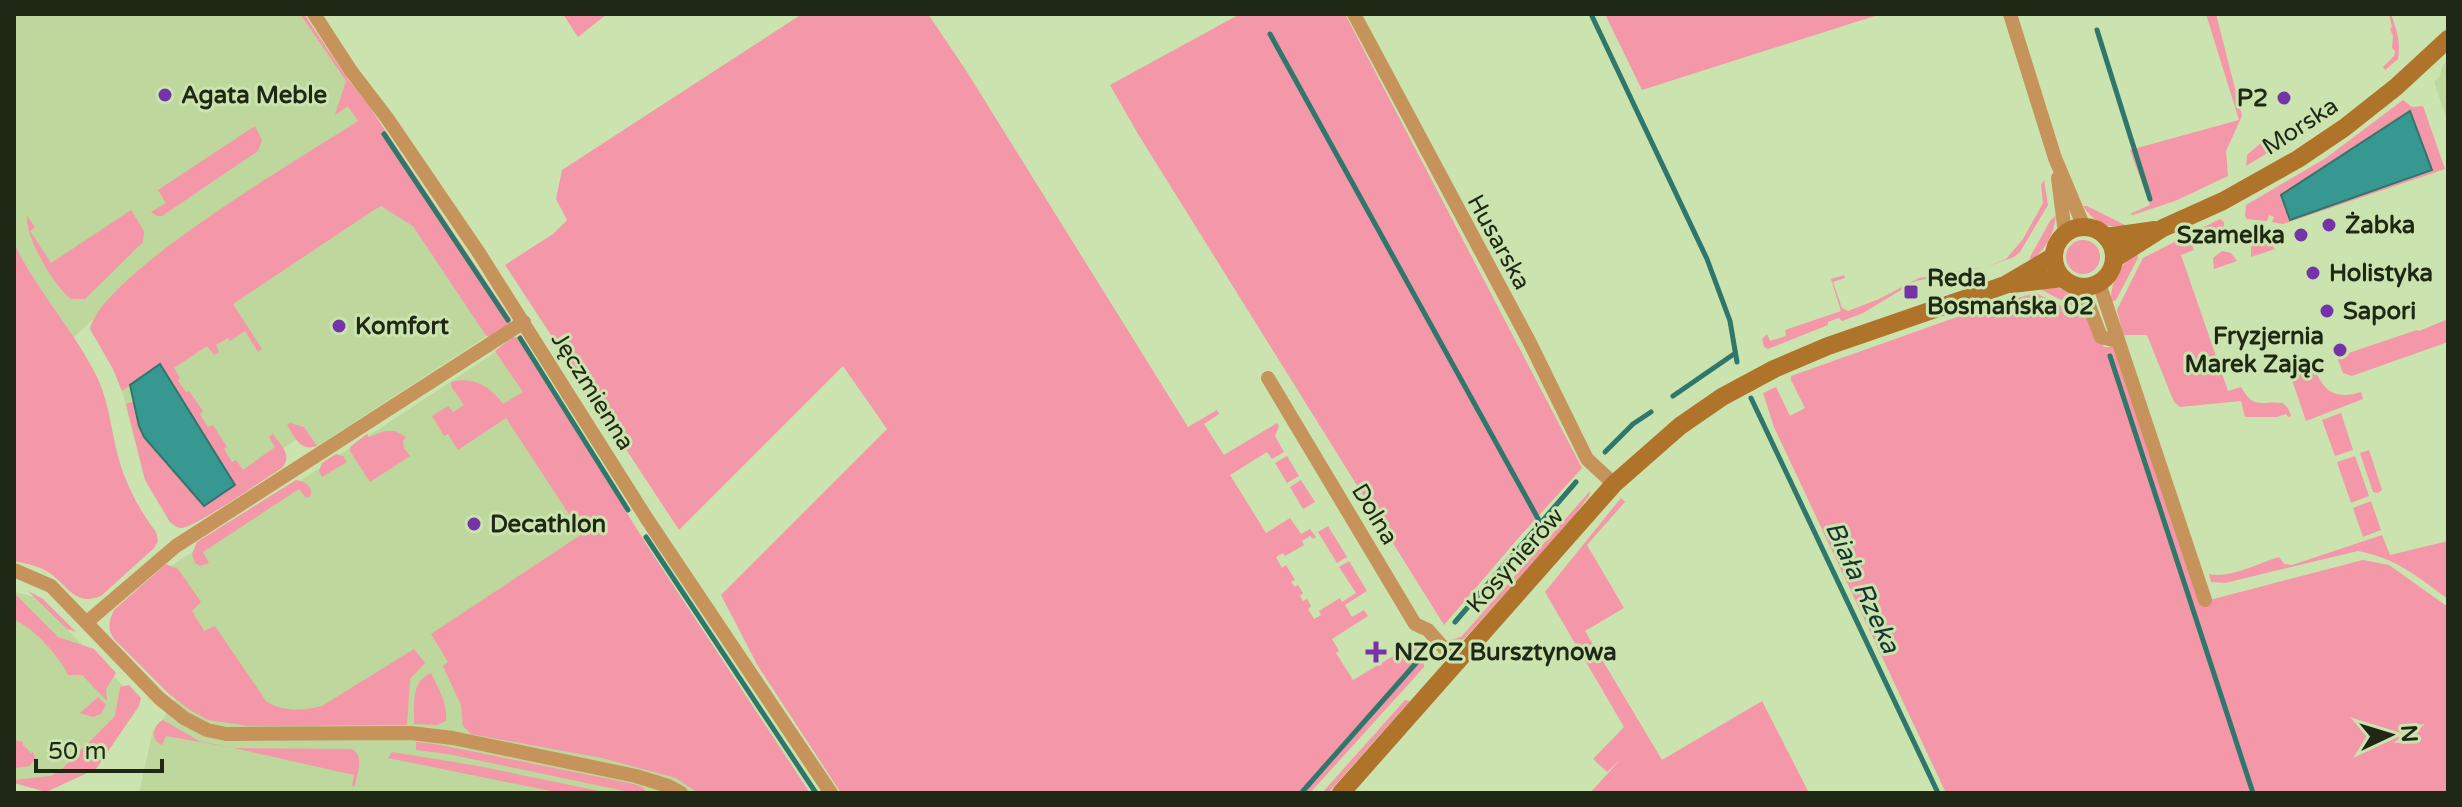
<svg xmlns="http://www.w3.org/2000/svg" width="2462" height="807" font-family="'Varela Round',sans-serif">
	<rect width="100%" height="100%" fill="#cbe3ae"/>
	<g fill="#bed79c">
		<path d="M14 14H300L346 81 336 114 348 105 358 121 108 305 73 338 26 270 14 243Z"/>
		<path d="M2448 60V122L2434 82 2440 76 2442 66Z"/>
		<path d="M410 171 507 323 317 446 296 440 283 448 282 468 198 521 182 528 176 527 170 522 145 480 122 391 113 369Z"/>
		<path d="M517 338 735 793H139L153 730 163 720 177 696 165 570Z"/>
		<path d="M14 592 35 597 139 702 90 768 36 784 14 779Z"/>
	</g>
	<g fill="#f397a9">
		<path d="M300 14H304L349 81 367 103 511 319 509 326 490 338 485 334 413 226 381 206 374 210 233 304 262 349 258 352 245 331 230 341 228 338 216 345 219 352 214 355 207 346 174 368 180 378 178 381 186 392 189 391 203 411 200 414 208 427 213 425 227 447 224 449 232 462 236 460 243 470 275 447 269 437 273 434C281 446 293 455 282 468 265 478 195 528 181 528 176 527 174 525 170 522L145 480 126 404 135 401 139 426 159 364 122 391 113 369 90 329C103 273 303 157 358 121L348 106 335 115 346 81Z"/>
		<path d="M563 14H607L578 37Z"/>
		<path d="M802 14H928L967 72 1188 427 1217 410 1219 414 1204 424 1224 455 1277 423 1279 426 1275 436 1284 452 1272 459 1267 452 1230 475 1266 533 1290 518 1301 534 1310 529 1316 537 1313 539 1310 536 1302 541 1304 545 1285 556 1283 553 1276 557 1282 568 1286 565 1295 580 1291 582 1295 587 1298 585 1303 593 1300 596 1303 601 1307 599 1311 606 1308 609 1314 619 1321 615 1319 611 1340 598 1342 602 1356 593 1339 567 1349 561 1367 591 1345 605 1352 617 1364 610 1368 616 1332 639 1339 651 1336 653 1353 680 1415 643 1423 646 1424 667 1310 793H841L758 666 721 595 887 429 843 366 679 530 505 265 553 234 567 220 556 199 562 170Z"/>
		<path d="M1240 14H1345L1582 468 1521 535 1444 625 1138 134 1110 85Z"/>
		<path d="M1605 14H1881L1642 90Z"/>
		<path d="M2206 14H2216L2242 116 2226 151 2228 176 2175 201 2133 215 2130 214 2150 205 2130 150 2239 120Z"/>
		<path d="M2389 14H2391C2397 31 2401 42 2398 59L2385 70 2383 67 2394 56 2395 51 2392 48 2393 36 2390 29 2392 27Z"/>
		<path d="M2403 100 2412 107 2423 106 2445 169 2283 224 2272 222 2274 217 2269 215 2267 221 2247 219 2245 216 2246 205 2326 158Z"/>
		<path d="M255 126 262 140 258 151 162 216H157L151 212 166 203 158 190Z"/>
		<path d="M2307 129 2246 166 2247 155 2262 142 2276 146Z"/>
		<path d="M2044 180 2048 205 2020 252 2014 257 1986 267 1916 281 1863 313 1842 321 1839 318 1828 322V325L1768 349 1764 347 1762 339 1767 334 1770 341 1786 336 1785 330 1841 311 1831 279 1844 275 1845 278 1833 282 1842 308 1848 311 1879 299 1919 278 1986 267 2006 259 2023 239 2043 203 2041 184Z"/>
		<path d="M2083 206H2087L2127 226C2107 229 2095 223 2083 206Z"/>
		<path d="M131 210 144 231 143 242 85 299H71C54 286 25 237 27 216L35 227 30 231 51 263Z"/>
		<path d="M2056 215C2054 234 2046 249 2031 261L2030 257 2050 221Z"/>
		<path d="M2220 219 2224 222C2224 231 2223 235 2215 239L2209 228 2189 238 2194 250 2181 255 2228 391 2241 387C2254 411 2263 400 2283 403L2288 408 2291 416 2288 417 2286 414 2276 417H2245L2241 401 2180 407 2174 402 2147 335H2123L2117 310 2143 258Z"/>
		<circle cx="2083" cy="257" r="17"/>
		<path d="M2260 240 2269 242 2275 249 2251 257V247Z"/>
		<path d="M14 243C37 292 75 331 98 379 109 403 111 430 118 456 125 483 139 510 156 532L158 541 154 548 101 596C75 606 70 588 51 574 41 566 27 564 14 561Z"/>
		<path d="M2222 251 2231 253 2237 261 2214 269 2213 258Z"/>
		<path d="M2137 253 2138 258 2116 300 2111 302C2110 283 2120 263 2137 253Z"/>
		<path d="M2055 286 2073 295 2085 309 2080 310 2040 289Z"/>
		<path d="M2036 293 2084 318H2089L2104 347H2115L2202 602 2363 560 2389 565 2448 607V793H1946L1774 427 1763 393 1776 387 1790 416 1805 408 1791 380V376L1988 306Z"/>
		<path d="M2448 319V342L2352 376 2343 373 2337 357 2417 330 2419 331Z"/>
		<path d="M513 337H517L650 550 810 793H698L676 778 602 758 471 734 463 726 461 705 443 666 448 662 431 634 582 534 506 418 458 450 448 434 444 436 432 416 448 406 453 412 464 405 451 386V382C473 376 490 386 503 404L523 392 495 351Z"/>
		<path d="M2312 360C2320 386 2330 402 2361 392L2363 399 2306 421 2288 368Z"/>
		<path d="M2341 413 2353 450 2335 456 2322 420Z"/>
		<path d="M290 423 304 427 317 446C300 452 295 437 287 425Z"/>
		<path d="M385 431H395L406 437 403 441 404 448 410 456 370 482 350 451V447L367 434 369 437Z"/>
		<path d="M2369 450 2382 490 2378 493 2373 492 2360 453Z"/>
		<path d="M336 454 343 456 347 462 322 477 319 471 322 463Z"/>
		<path d="M1287 456 1299 476 1287 483 1275 463Z"/>
		<path d="M2355 456 2369 496 2351 503 2337 462Z"/>
		<path d="M296 480C305 481 314 487 310 497L306 498 299 489 203 552 209 563 200 566 195 563 192 554 197 542Z"/>
		<path d="M1301 480 1315 502 1303 509 1290 487Z"/>
		<path d="M1590 491 1589 496 1574 516 1465 638 1454 645 1445 641 1461 637Z"/>
		<path d="M1621 498 1625 502 1587 545 1624 608 1585 631 1662 760 1762 701 1809 793H1590L1620 760 1607 772 1593 759 1624 727 1545 592Z"/>
		<path d="M2371 501 2381 530 2363 537 2353 508Z"/>
		<path d="M1328 526 1347 557 1337 563 1318 532Z"/>
		<path d="M2382 535 2390 555 2448 541V599C2418 577 2396 558 2358 551L2225 583 2211 582 2209 574C2229 579 2259 563 2279 557L2284 564 2292 565Z"/>
		<path d="M166 564 178 569 201 602 192 611 204 631 215 626 266 701C281 712 304 711 322 706L414 649 425 663 410 679 407 725 249 726 208 720 190 710 169 694 114 639C107 629 109 620 114 610Z"/>
		<path d="M28 591 43 599 76 632 67 629Z"/>
		<path d="M14 593 58 637 94 649 116 673 106 689 107 701 82 675H68C61 658 32 626 14 620Z"/>
		<path d="M431 673C438 688 448 703 446 721L437 725 414 724C415 704 410 682 431 673Z"/>
		<path d="M129 685 141 698 139 706 96 769 46 792 14 783V780L51 776 61 770 115 716 120 687Z"/>
		<path d="M98 697 106 705 101 714 93 717 80 713Z"/>
		<path d="M1405 700 1410 701 1328 793H1322Z"/>
		<path d="M163 720 199 741 234 748 352 749C365 757 357 773 355 786H352L354 775 234 748 166 736 162 745C150 740 152 726 163 720Z"/>
		<path d="M14 740 23 742V745L31 753 33 752 35 758 30 766 14 768Z"/>
		<path d="M416 742 435 744 634 784 642 787 648 793H634L448 754 416 750Z"/>
		<path d="M392 752 478 766 609 793H561L388 758Z"/>
	</g>
	<g fill="#369890" stroke="#2f766b" stroke-width="2">
		<path d="M2410 111 2432 170 2290 220 2281 195Z"/>
		<path d="M160 364 235 485 204 506 144 437 139 426 130 385Z"/>
	</g>
	<g fill="none" stroke-linecap="round" stroke-linejoin="round">
		<g stroke="#2f766b" stroke-width="5">
			<path d="M1591 14 1707 259 1730 321 1737 362"/>
			<path d="M2097 30 2150 199"/>
			<path d="M1270 34 1541 524"/>
			<path d="M384 134 508 320"/>
			<path d="M520 338 628 510"/>
			<path d="M2110 356 2253 793"/>
			<path d="M1673 396 1734 354"/>
			<path d="M1751 398 1938 793"/>
			<path d="M1605 452 1633 424 1651 412"/>
			<path d="M646 537 816 793"/>
			<path d="M1455 622 1576 482"/>
			<path d="M1303 791 1417 662"/>
		</g>
		<g stroke="#c6935b" stroke-width="14">
			<path d="M314 14 351 71 387 118 479 253 647 519 831 793"/>
			<path d="M1354 14 1529 341 1587 459 1614 484"/>
			<path d="M2010 14 2055 158 2084 227"/>
			<path d="M2058 178 2065 233"/>
			<path d="M2099 283 2205 600"/>
			<path d="M2082 287 2101 337 2117 341"/>
			<path d="M1268 378 1415 624 1428 630 1456 662"/>
			<path d="M14 570 51 586 159 698 184 718 207 730 226 734 411 733 453 738 636 776 668 786 681 793"/>
			<path d="M87 622 176 546 524 322"/>
		</g>
		<g stroke="#af7329" stroke-width="18">
			<circle cx="2084" cy="257" r="30"/>
			<path d="M2106 237 2155 230"/>
			<path d="M2114 259 2163 228 2223 201 2298 159 2344 128 2396 87 2448 39"/>
			<path d="M2012 284 2062 278"/>
			<path d="M1341 793 1614 484 1680 426 1722 397 1774 369 1828 346 2005 285 2054 256"/>
		</g>
	</g>
	<g fill="#7633a7" stroke="#cbe3ae" stroke-width="3">
		<circle cx="165" cy="95" r="8"/>
		<circle cx="2284" cy="98" r="8"/>
		<circle cx="2329" cy="225" r="8"/>
		<circle cx="2301" cy="235" r="8"/>
		<circle cx="2313" cy="273" r="8"/>
		<rect x="1903" y="284" width="16" height="16" rx="4"/>
		<circle cx="2327" cy="311" r="8"/>
		<circle cx="339" cy="326" r="8"/>
		<circle cx="2340" cy="350" r="8"/>
		<circle cx="474" cy="524" r="8"/>
		<path d="M1372 640h8v8h8v8h-8v8h-8v-8h-8v-8h8z"/>
	</g>
	<g text-anchor="middle" stroke-width="6" stroke-linejoin="round" paint-order="stroke">
		<g font-size="24" font-weight="bold" fill="#1f2814" stroke="#cbe3ae" text-anchor="start">
			<text x="181" y="103">Agata Meble</text>
			<text x="2268" y="106" text-anchor="end">P2</text>
			<text x="2345" y="233">Żabka</text>
			<text x="2285" y="243" text-anchor="end">Szamelka</text>
			<text x="2329" y="281">Holistyka</text>
			<text x="1927" y="286">Reda<tspan x="1927" dy="28">Bosmańska 02</tspan></text>
			<text x="2343" y="319">Sapori</text>
			<text x="355" y="334">Komfort</text>
			<text x="2324" y="344" text-anchor="end">Fryzjernia<tspan x="2324" dy="28">Marek Zając</tspan></text>
			<text x="490" y="532">Decathlon</text>
			<text x="1394" y="660">NZOZ Bursztynowa</text>
		</g>
		<g font-size="24" fill="#1f2814" stroke="#cbe3ae">
			<text transform="translate(2300 126) rotate(-33)" y="8">Morska</text>
			<text transform="translate(1499 242) rotate(61)" y="8">Husarska</text>
			<text transform="translate(593 391) rotate(58)" y="8">Jęczmienna</text>
			<text transform="translate(1375 514) rotate(59)" y="8">Dolna</text>
			<text transform="translate(1515 560) rotate(-48)" y="8">Kosynierów</text>
		</g>
		<g font-size="26" font-style="italic" fill="#163431" stroke="#cbe3ae">
			<text transform="translate(1863 587) rotate(65)" y="9">Biała Rzeka</text>
		</g>
	</g>
	<rect width="2462" height="807" fill="none" stroke="#1f2814" stroke-width="32"/>
	<g transform="translate(2390 735) rotate(86)" stroke="#cbe3ae" stroke-width="6" paint-order="stroke">
	<path d="M0-6L14 30L0 20L-14 30Z" fill="#1f2814"/>
	<text y="-12" font-size="22" font-weight="bold" text-anchor="middle" fill="#1f2814">N</text>
	</g>
	<path d="M36 759v12h126v-12" fill="none" stroke="#1f2814" stroke-width="4"/>
	<text x="48" y="759" font-size="24" fill="#1f2814" stroke="#cbe3ae" stroke-width="6" paint-order="stroke">50 m</text>
</svg>
